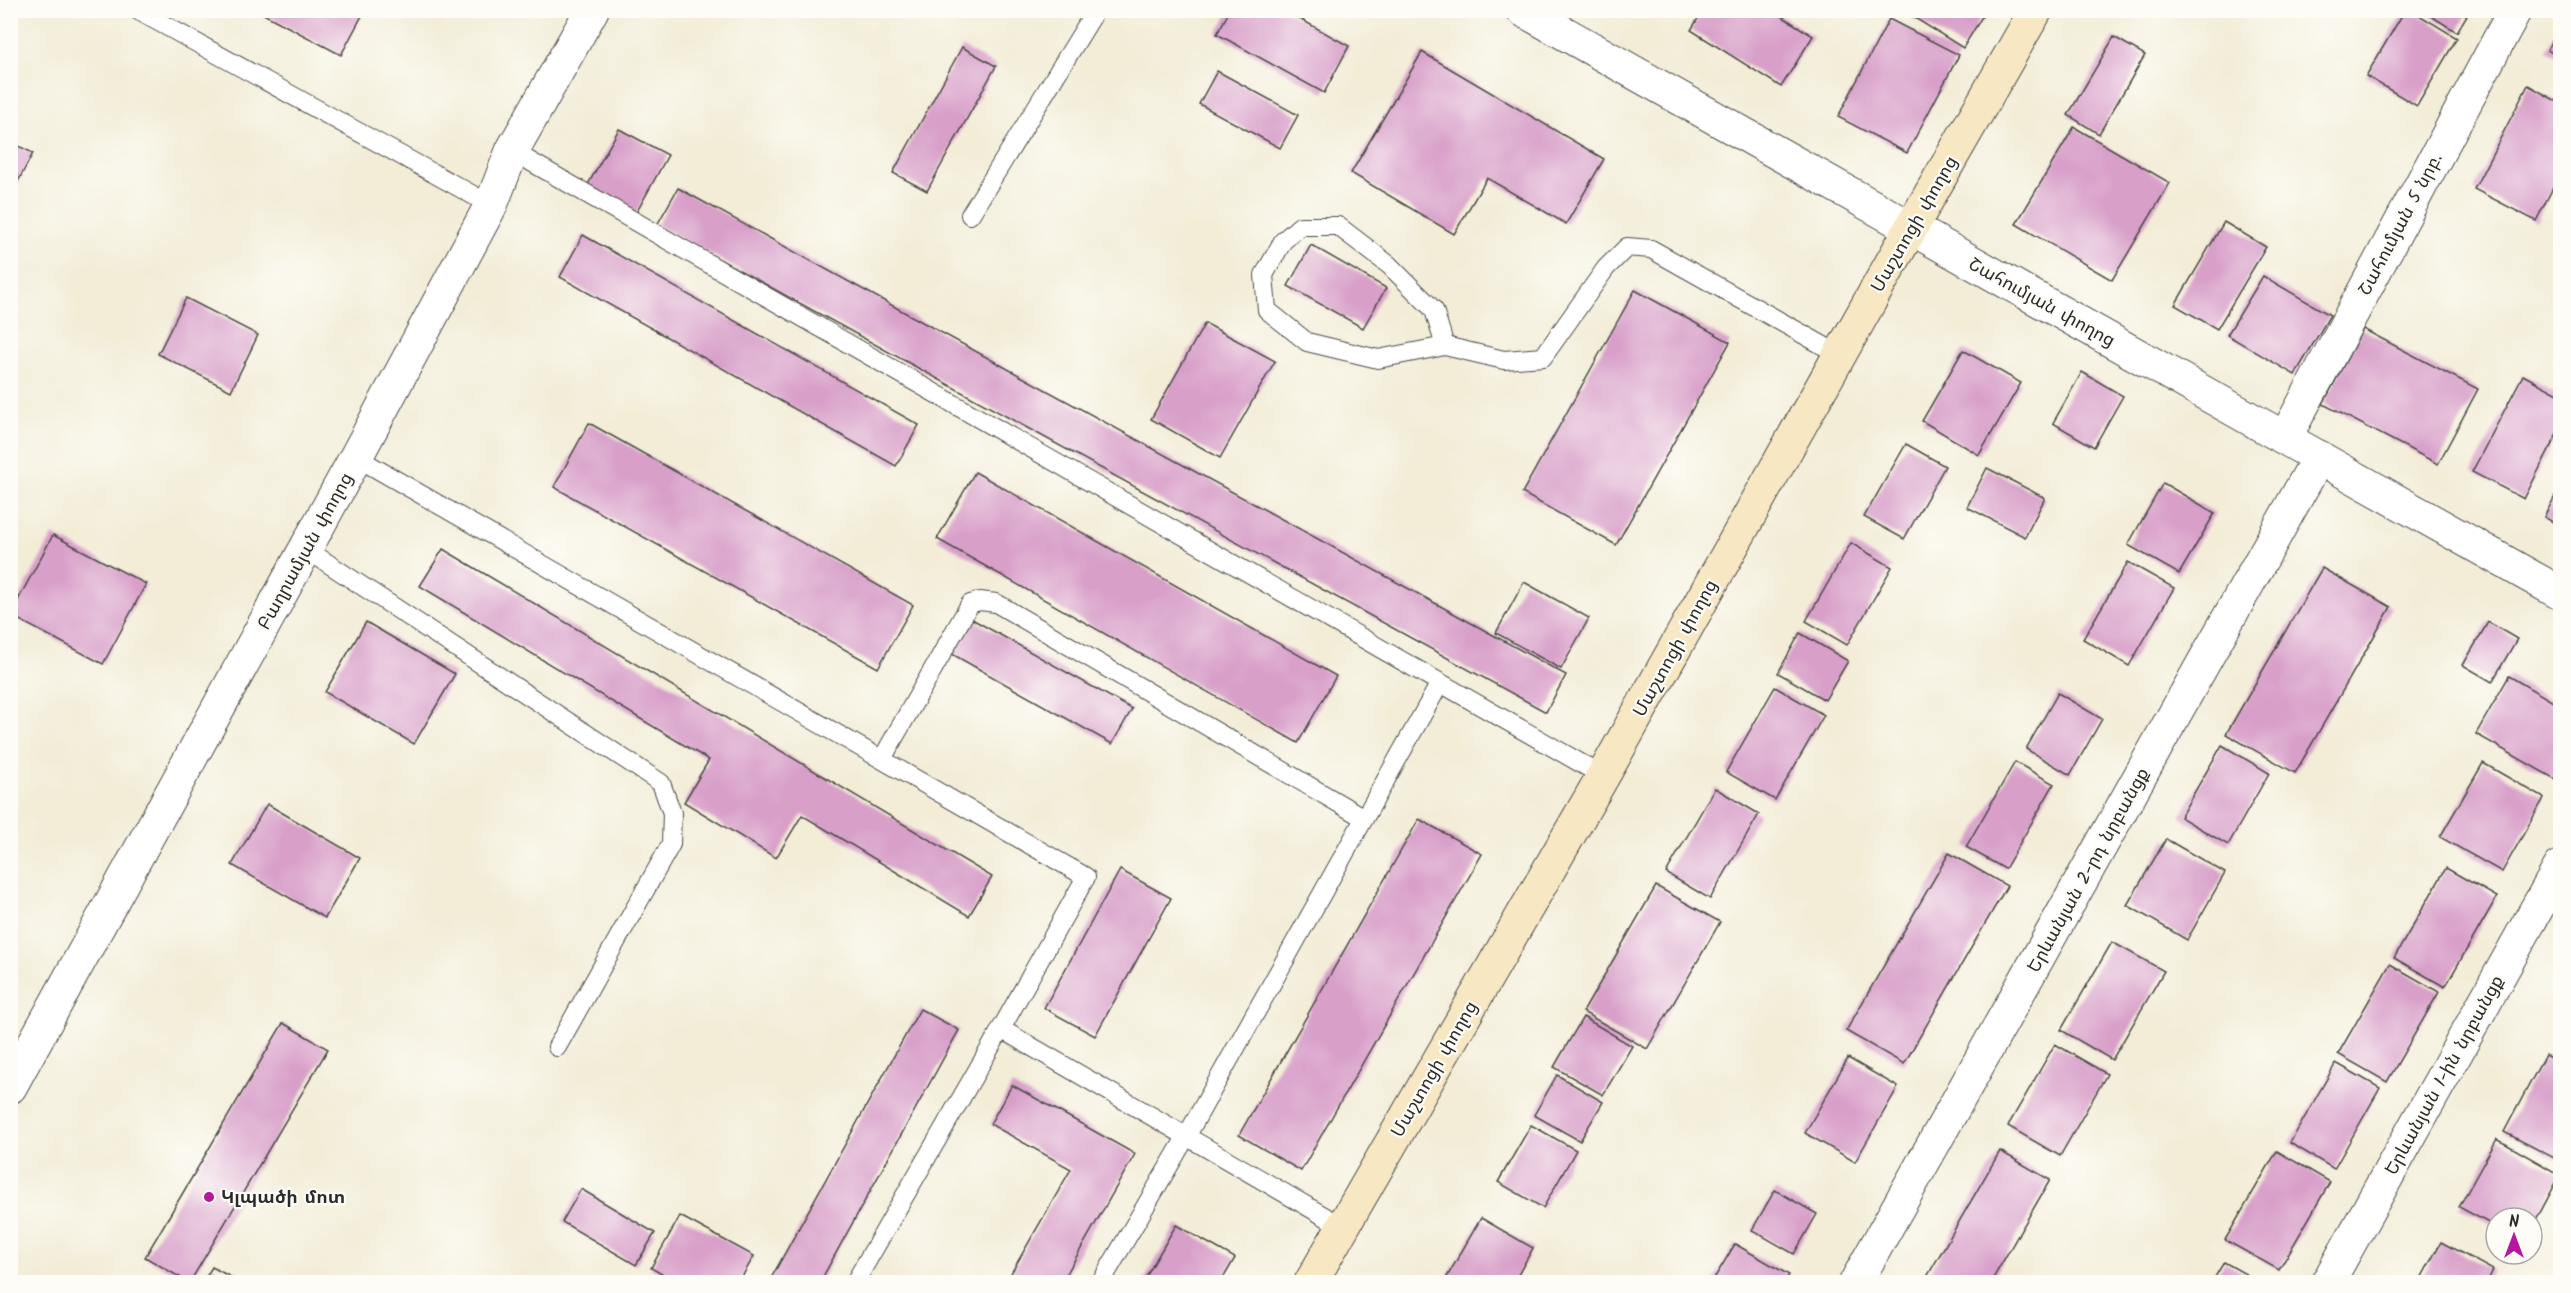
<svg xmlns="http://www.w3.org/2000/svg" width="2571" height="1293" font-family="Kalam,'Noto Sans Armenian',sans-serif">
	<rect width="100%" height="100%" fill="#fdfcf7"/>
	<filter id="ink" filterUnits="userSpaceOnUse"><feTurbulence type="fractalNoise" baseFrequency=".0167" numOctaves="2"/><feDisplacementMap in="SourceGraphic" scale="12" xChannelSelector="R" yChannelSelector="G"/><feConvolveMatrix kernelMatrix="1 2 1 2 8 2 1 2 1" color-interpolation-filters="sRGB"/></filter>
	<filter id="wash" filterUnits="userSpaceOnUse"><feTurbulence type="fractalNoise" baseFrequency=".008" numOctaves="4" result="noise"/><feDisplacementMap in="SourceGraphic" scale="24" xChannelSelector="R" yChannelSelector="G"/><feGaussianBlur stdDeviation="1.35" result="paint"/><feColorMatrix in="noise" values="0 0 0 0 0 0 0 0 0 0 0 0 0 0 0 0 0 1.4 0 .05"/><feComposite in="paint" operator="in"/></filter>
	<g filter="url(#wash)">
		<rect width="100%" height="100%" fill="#f3edd8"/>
		<g id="blocks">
			<g fill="#d89fc9">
				<path d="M256 10H365L341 55Z"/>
				<path d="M1230 10H1284L1349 46 1324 93 1217 34Z"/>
				<path d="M1703 10H1772L1813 36 1781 87 1691 30Z"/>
				<path d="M1902 10H1986L1963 48Z"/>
				<path d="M2405 10H2411L2457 38 2417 106 2366 76Z"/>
				<path d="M2421 10H2470L2457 32Z"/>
				<path d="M1889 19 1959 55 1907 153 1838 117Z"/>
				<path d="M2560 23V57L2547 50Z"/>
				<path d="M2114 37 2145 55 2099 134 2068 115Z"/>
				<path d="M962 47 996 66 927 191 893 173Z"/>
				<path d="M1422 52 1604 159 1566 224 1487 178 1454 234 1351 173Z"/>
				<path d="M1217 71 1298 115 1280 148 1199 104Z"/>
				<path d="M2528 85 2560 103V174L2536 221 2474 189Z"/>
				<path d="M2074 127 2170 183 2112 280 2016 224Z"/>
				<path d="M619 129 668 155 635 215 586 188Z"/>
				<path d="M10 142 33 153 14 189 10 187Z"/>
				<path d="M678 188 1566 675 1546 712 657 225Z"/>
				<path d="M2224 222 2266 247 2217 329 2175 305Z"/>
				<path d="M583 235 919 425 896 466 560 277Z"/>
				<path d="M1311 245 1386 288 1363 328 1288 286Z"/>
				<path d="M2263 276 2330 315 2295 375 2227 335Z"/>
				<path d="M1635 290 1730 342 1616 545 1522 493Z"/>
				<path d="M186 298 258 335 231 391 158 354Z"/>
				<path d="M1205 323 1275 361 1220 458 1151 419Z"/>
				<path d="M2363 329 2478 389 2438 464 2323 404Z"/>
				<path d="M1963 350 2021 383 1979 455 1922 421Z"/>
				<path d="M2082 372 2123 396 2094 447 2053 423Z"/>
				<path d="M2523 375 2560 395V428L2524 499 2472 472Z"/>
				<path d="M589 423 913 605 878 668 554 487Z"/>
				<path d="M1906 444 1945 466 1904 539 1864 517Z"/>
				<path d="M1987 468 2045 498 2025 537 1967 507Z"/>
				<path d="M975 472 1336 676 1298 743 937 539Z"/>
				<path d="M2163 483 2215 513 2179 574 2128 545Z"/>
				<path d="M2560 487V526L2544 517Z"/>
				<path d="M53 535 146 584 103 664 10 615Z"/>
				<path d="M1851 543 1892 567 1847 645 1806 621Z"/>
				<path d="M443 549 992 877 969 916 802 815 776 858 684 802 709 760 420 586Z"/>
				<path d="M2128 562 2174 588 2129 666 2083 639Z"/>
				<path d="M2322 568 2391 607 2295 773 2226 734Z"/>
				<path d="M1524 582 1589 618 1561 669 1496 633Z"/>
				<path d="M972 619 1132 709 1112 744 952 654Z"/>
				<path d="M366 622 455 674 414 744 325 692Z"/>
				<path d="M2488 622 2517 639 2492 682 2463 665Z"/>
				<path d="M1800 633 1848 661 1825 700 1778 673Z"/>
				<path d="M2509 676 2560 706V769L2555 779 2476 734Z"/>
				<path d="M1775 687 1824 715 1775 800 1726 772Z"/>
				<path d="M2058 693 2102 719 2070 775 2026 749Z"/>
				<path d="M2222 745 2269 773 2228 845 2180 817Z"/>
				<path d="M2015 762 2054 784 2005 869 1966 847Z"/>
				<path d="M2483 763 2544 798 2502 872 2440 837Z"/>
				<path d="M1715 788 1759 814 1710 899 1666 873Z"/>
				<path d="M267 804 360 858 325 918 232 865Z"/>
				<path d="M1419 819 1482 854 1301 1171 1239 1135Z"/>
				<path d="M2166 839 2225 873 2187 940 2127 905Z"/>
				<path d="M1949 853 2007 886 1904 1064 1846 1031Z"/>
				<path d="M2446 868 2497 897 2445 987 2394 958Z"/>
				<path d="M1120 870 1171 898 1095 1036 1044 1008Z"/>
				<path d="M1656 886 1720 922 1647 1049 1583 1012Z"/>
				<path d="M2112 942 2164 971 2112 1060 2061 1030Z"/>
				<path d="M2390 964 2439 992 2387 1082 2338 1054Z"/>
				<path d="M920 1009 959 1030 820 1282H769Z"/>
				<path d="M1583 1017 1632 1046 1603 1095 1554 1067Z"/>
				<path d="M283 1023 328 1049 190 1282H188L145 1257Z"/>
				<path d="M2055 1044 2107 1074 2060 1156 2008 1126Z"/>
				<path d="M2545 1055 2560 1063V1161L2504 1132Z"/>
				<path d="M1848 1058 1898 1087 1855 1162 1805 1133Z"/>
				<path d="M2336 1063 2380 1088 2334 1169 2290 1143Z"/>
				<path d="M1557 1075 1603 1102 1580 1141 1534 1115Z"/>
				<path d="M1012 1085 1135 1154 1062 1282H1006L1071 1169 990 1124Z"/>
				<path d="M1531 1125 1576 1150 1543 1208 1498 1182Z"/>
				<path d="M2497 1139 2560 1175 2532 1228V1218H2496V1227L2459 1207Z"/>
				<path d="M2000 1151 2050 1180 1991 1282H1924Z"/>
				<path d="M2277 1151 2330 1182 2279 1270 2225 1240Z"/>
				<path d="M581 1189 655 1233 636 1265 562 1222Z"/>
				<path d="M1775 1190 1817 1214 1794 1254 1752 1230Z"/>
				<path d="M680 1216 754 1256 739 1282H676L651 1268Z"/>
				<path d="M1481 1218 1533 1248 1514 1282H1444Z"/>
				<path d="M1176 1225 1235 1258 1221 1282H1143Z"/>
				<path d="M2441 1242 2493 1270 2487 1282H2419Z"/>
				<path d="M1735 1244 1789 1275 1784 1282H1712Z"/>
				<path d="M2224 1262 2260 1282H2212Z"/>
				<path d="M212 1267 240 1282H203Z"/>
			</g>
		</g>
	</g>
	<g filter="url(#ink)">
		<use href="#blocks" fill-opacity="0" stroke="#494845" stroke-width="1.5"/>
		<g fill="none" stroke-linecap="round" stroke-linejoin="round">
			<g stroke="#494845" stroke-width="20">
				<g id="service">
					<path d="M137 10 491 205"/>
					<path d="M512 151 1603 776"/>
					<path d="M970 215 1096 10"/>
					<path d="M1445 346 1434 310 1389 265 1338 226H1300L1283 241 1264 275 1267 310 1307 342 1378 359 1445 346 1504 360 1543 357 1606 268 1627 247 1651 249 1840 355"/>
					<path d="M356 457 1086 877 1001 1029 1343 1227"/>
					<path d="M306 549 661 783 672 813 671 844 557 1047"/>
					<path d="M882 759 970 604 980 601 996 603 1364 818"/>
					<path d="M855 1282 1001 1029"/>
					<path d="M1101 1282 1186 1137 1440 683"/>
				</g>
			</g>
			<g stroke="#494845" stroke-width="35">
				<g id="minor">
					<path d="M1523 10 1911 228"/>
					<path d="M2285 438 2515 10"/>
					<path d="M10 1087 356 457 491 205 512 151 592 10"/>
					<path d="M1856 1282 2319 457"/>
					<path d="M2328 1282 2560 867"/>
				</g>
			</g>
			<g stroke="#494845" stroke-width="35">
				<path id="tertiary" d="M1911 228 2560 593"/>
			</g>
			<g stroke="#494845" stroke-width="35">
				<path id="secondary" d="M1311 1282 1603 776 1911 228 2036 10"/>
			</g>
			<use href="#service" stroke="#fff" stroke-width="18"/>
			<use href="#minor" stroke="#fff" stroke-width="33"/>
			<use href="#tertiary" stroke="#fff" stroke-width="33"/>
			<use href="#secondary" stroke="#f7e8c3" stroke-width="33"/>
		</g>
	</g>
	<circle fill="#b5179e" stroke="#fdfcf7" stroke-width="2" cx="209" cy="1197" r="6"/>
	<g text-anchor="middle" stroke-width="4.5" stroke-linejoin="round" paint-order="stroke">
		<g font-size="18" fill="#2b2b2b" stroke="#fdfcf7">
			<text transform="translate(1914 224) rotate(-60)" y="6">Մաշտոցի փողոց</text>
			<text transform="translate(2400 224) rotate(-62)" y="6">Շահումյան 5 նրբ.</text>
			<text transform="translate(2042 302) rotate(29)" y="6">Շահումյան փողոց</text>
			<text transform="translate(305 551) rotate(-61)" y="6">Բաղրամյան փողոց</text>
			<text transform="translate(1675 648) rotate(-61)" y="6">Մաշտոցի փողոց</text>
			<text transform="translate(2088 870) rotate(-61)" y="6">Երևանյան 2-րդ նրբանցք</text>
			<text transform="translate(1434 1069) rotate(-60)" y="6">Մաշտոցի փողոց</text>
			<text transform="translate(2444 1075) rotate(-61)" y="6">Երևանյան 1-ին նրբանցք</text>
		</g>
		<g font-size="18" font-weight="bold" fill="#2b2b2b" stroke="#fdfcf7" text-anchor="start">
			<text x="221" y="1203">Կլպածի մոտ</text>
		</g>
	</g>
	<rect width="2571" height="1293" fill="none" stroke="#fdfcf7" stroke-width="36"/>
	<g transform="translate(2514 1236)"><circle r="28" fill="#fdfcf7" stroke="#a9a8a5" stroke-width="1.5"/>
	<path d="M0-4.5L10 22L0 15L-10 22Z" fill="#b5179e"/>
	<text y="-9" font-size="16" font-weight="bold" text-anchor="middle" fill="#2b2b2b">N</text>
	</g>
</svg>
